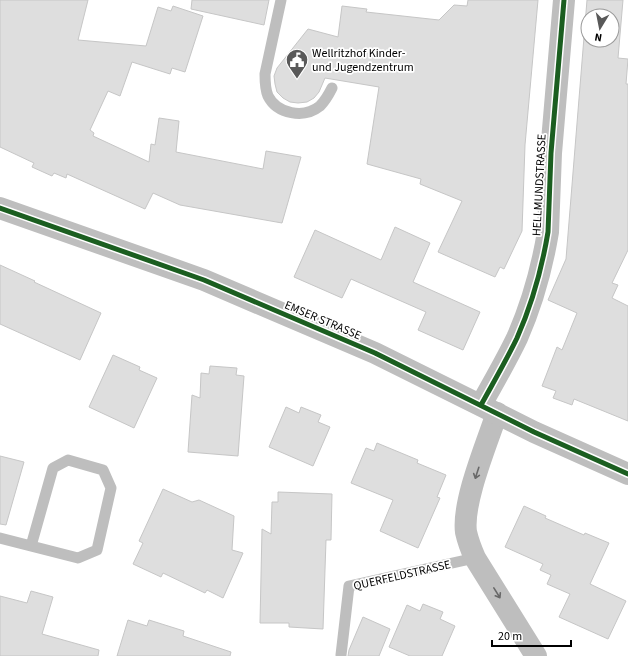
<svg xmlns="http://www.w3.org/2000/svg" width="628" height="656" font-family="'Source Sans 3',sans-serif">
	<rect width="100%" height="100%" fill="#fff"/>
	<g fill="#dedede" stroke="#c6c6c6" fill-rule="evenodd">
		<path d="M0 0H88L78 40 146 46 158 7 171 11 173 6 203 16 185 72 172 68 170 74 132 62 120 96 108 91 90 130 94 133 93 136 149 162 151 144 155 145 159 118 179 121 176 152 263 169 266 151 301 157 282 223 180 205 153 193 145 209 67 174 66 178 54 173 52 176 32 167 34 163 0 147Z"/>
		<path d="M192 0H269L264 25 191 9Z"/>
		<path d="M468 0H538L525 145 522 231 504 269 500 267 495 277 438 252 462 201 420 184 421 179 367 164 379 87 325 78 319 92 314 98 307 102 298 103 290 102 283 98 277 92 275 84 274 76 277 68 308 29 338 37 342 6 367 9 366 12 439 20 454 5 467 6Z"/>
		<path d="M587 0H623L618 58 628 59 626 84H628V250L612 283 618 285 612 298 628 306V421L574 399 572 405 553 398 556 391 542 386 557 347 562 350 577 313 548 300 566 259ZM588 16H612V40H588Z"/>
		<path d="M395 227 430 243 413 282 480 312 463 350 418 330 426 312 351 279 342 298 294 277 315 230 381 260Z"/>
		<path d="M0 265 35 281 34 282 101 313 80 360 0 324Z"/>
		<path d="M113 355 140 367 139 370 157 378 134 428 89 407Z"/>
		<path d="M210 366 237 368 236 375 244 376 238 456 188 452 192 395 200 398 201 373 209 374Z"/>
		<path d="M286 407 299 413 301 407 321 415 318 422 330 427 313 466 269 447Z"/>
		<path d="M377 443 418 460 417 463 446 475 437 497 440 498 418 548 380 531 393 500 351 483 366 448 374 451Z"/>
		<path d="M0 456 24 462 6 525 0 524Z"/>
		<path d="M163 489 192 502 199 500 234 516 232 550 243 553 223 598 207 590 205 593 163 573 161 577 133 564 143 543 139 541Z"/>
		<path d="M278 492 332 494 331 540H326L323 629 289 627V623H260L262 529 271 534 272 502H278Z"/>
		<path d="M524 506 546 516 545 518 584 535 585 533 609 543 590 584 626 601 608 639 559 617 570 594 547 584 551 575 540 570 543 564 505 547Z"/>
		<path d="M31 591 53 597 42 634 99 650 98 656H0V596L27 603Z"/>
		<path d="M423 604 443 612 440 619 455 626 442 656H410L389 647 407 605 420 611Z"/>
		<path d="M363 617 390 629 379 656H348L349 650Z"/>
		<path d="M128 620 147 626 149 620 184 631 183 636 231 652 230 656H117Z"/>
	</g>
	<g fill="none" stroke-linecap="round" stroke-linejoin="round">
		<g stroke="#bebebe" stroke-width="11">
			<path d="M281 0 265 74C265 82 265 89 268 96 277 114 304 119 320 106 325 101 329 94 332 88"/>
			<path d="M0 538 78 558 97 550 111 488 103 470 68 460 53 468 31 546"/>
			<path d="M341 655 349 586 475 558"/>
		</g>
		<g stroke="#bebebe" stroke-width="22">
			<path d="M481 405C493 383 506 361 517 338 532 304 542 268 548 232L551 153 564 0"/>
			<path d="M497 413C487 443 462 502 466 532 468 541 471 549 475 558L536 656"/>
		</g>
		<path stroke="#bebebe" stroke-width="22" d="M0 208 204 280 375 353 534 432 628 474"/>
		<g stroke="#fff" stroke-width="8">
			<g id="cycleway">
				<path d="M0 208 204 280 375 353 534 432 628 474"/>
				<path d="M481 405C493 383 506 361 517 338 532 304 542 268 548 232L551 153 564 0"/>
			</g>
		</g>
		<use href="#cycleway" stroke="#1b5e20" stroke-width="5"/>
	</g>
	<defs><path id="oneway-shaft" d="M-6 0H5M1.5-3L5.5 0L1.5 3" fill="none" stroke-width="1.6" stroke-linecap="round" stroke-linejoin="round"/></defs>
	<g stroke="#686868">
		<use href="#oneway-shaft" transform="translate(477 473) rotate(108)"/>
		<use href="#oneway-shaft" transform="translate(497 593) rotate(58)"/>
	</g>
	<defs>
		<g id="civic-pin" transform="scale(1.15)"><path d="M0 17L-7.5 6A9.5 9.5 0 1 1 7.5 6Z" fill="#595959" stroke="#fff"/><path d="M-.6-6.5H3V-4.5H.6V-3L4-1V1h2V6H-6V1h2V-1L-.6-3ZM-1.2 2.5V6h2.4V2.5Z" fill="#fff"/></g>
	</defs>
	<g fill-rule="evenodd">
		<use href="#civic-pin" x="297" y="60"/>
	</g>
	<g text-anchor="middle" stroke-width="3.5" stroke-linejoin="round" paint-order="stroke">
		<g font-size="12" fill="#000" stroke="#fff" text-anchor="start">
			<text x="312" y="57">Wellritzhof Kinder-<tspan x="312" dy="14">und Jugendzentrum</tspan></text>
		</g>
		<g font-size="12" fill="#000" stroke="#fff">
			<text transform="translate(539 185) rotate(-87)" y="4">HELLMUNDSTRASSE</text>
			<text transform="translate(323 320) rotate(23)" y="4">EMSER STRASSE</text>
			<text transform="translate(402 575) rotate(-13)" y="4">QUERFELDSTRASSE</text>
		</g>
	</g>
	<g transform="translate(600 28) rotate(190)"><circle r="19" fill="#ffffff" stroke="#999999"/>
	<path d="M0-3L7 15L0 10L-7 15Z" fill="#595959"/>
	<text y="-6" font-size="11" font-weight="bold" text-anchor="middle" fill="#000000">N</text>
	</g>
	<path d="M492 640v6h79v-6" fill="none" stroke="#000000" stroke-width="2"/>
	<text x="498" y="640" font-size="12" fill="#000000" stroke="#ffffff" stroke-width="3" paint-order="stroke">20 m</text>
</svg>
